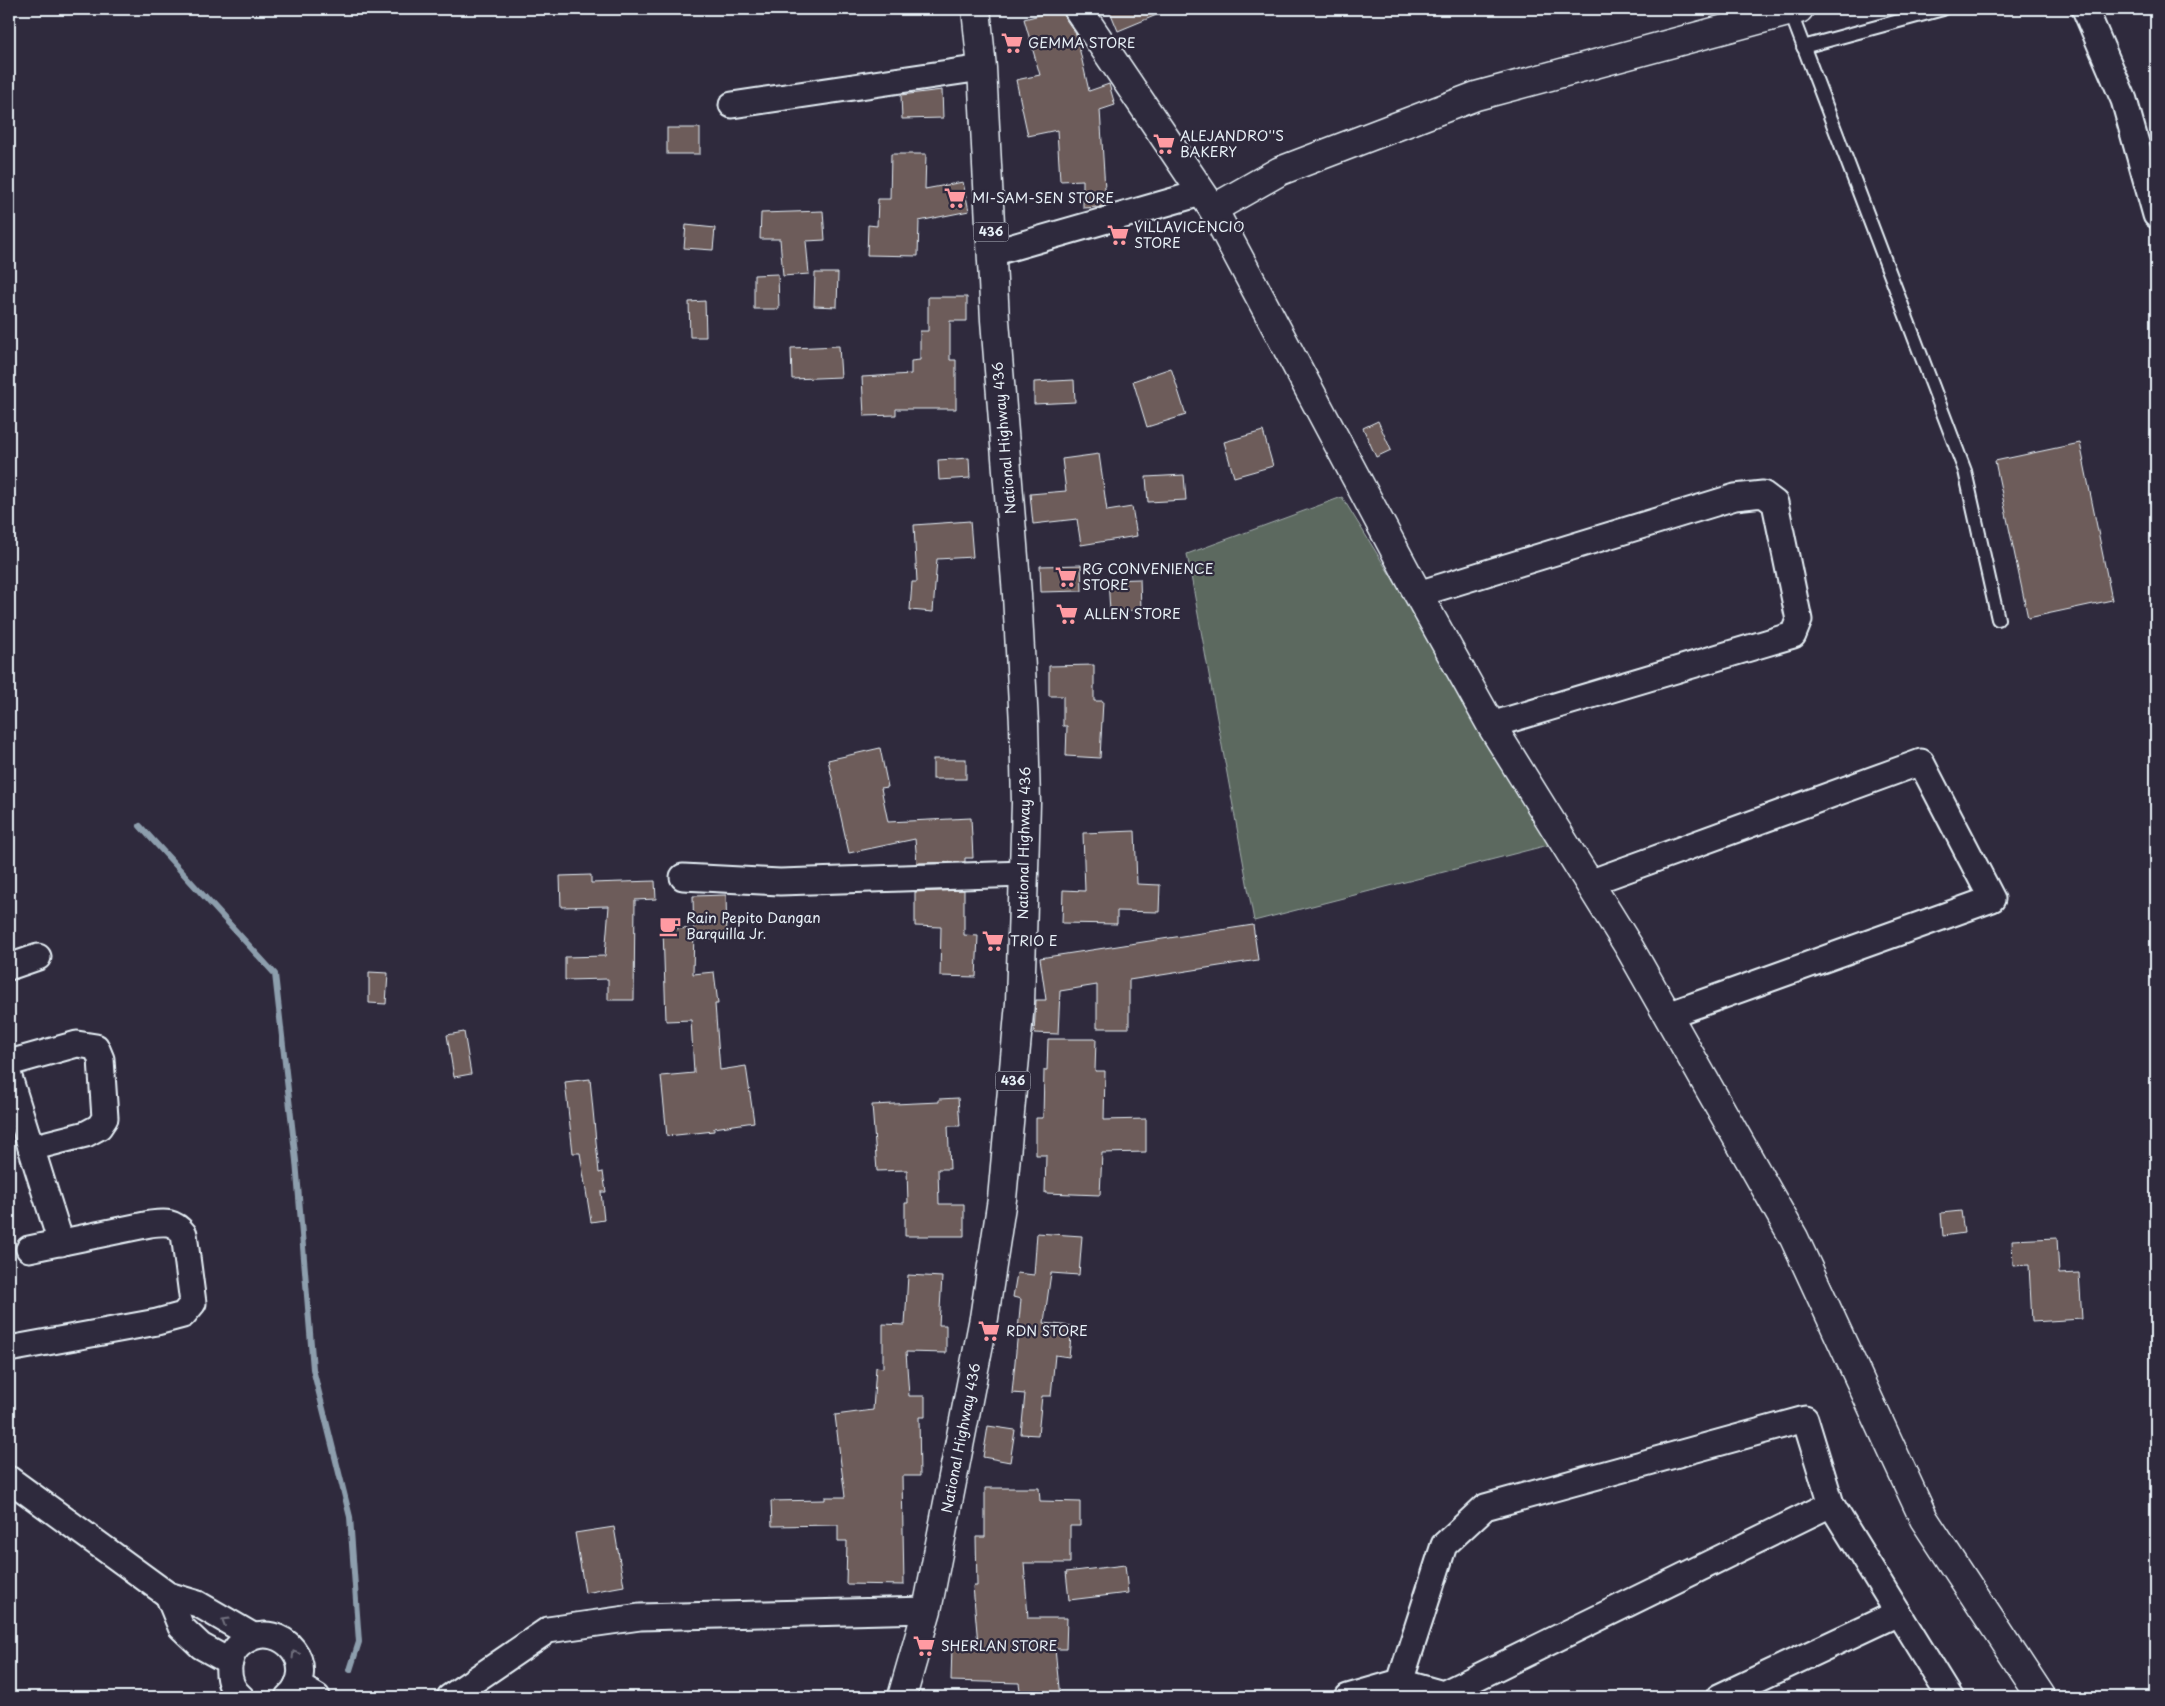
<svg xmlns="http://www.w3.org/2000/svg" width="2165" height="1706" font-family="'Playpen Sans',sans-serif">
	<rect width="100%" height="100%" fill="#2f2a3d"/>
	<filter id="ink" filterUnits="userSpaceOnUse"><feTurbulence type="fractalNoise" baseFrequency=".02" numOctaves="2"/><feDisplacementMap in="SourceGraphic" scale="10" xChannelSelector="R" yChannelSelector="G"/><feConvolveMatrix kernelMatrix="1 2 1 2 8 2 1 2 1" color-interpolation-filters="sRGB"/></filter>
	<g filter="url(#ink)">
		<path fill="#5b695f" stroke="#a2adac" d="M1342 497 1556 843 1254 921 1187 554Z"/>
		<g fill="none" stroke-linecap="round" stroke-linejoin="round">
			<path stroke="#8d9ead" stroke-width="6" d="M140 826 275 974 296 1161 313 1369 350 1517 359 1642 350 1670"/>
		</g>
		<g fill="#6d5c5a" stroke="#e8f1f8">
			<path d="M1063 9 1065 18 1076 34 1089 91 1109 84 1115 105 1100 110 1106 205 1099 207 1083 208V180L1060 181 1057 130 1028 136 1016 80 1040 75 1024 19Z"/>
			<path d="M1109 9H1171L1118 31Z"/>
			<path d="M942 90 943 118 902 119 901 95Z"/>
			<rect x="667" y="128" width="33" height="26"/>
			<path d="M891 154H926L925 189 963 182 969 211 919 221 918 256 867 255 868 225 877 226 878 199H890Z"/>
			<path d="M823 211 825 240 806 241 809 274 783 276 780 239H760L761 213Z"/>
			<path d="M686 225 715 228 713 250 684 248Z"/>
			<path d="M815 273H838L837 307 814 306Z"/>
			<path d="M778 274 779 309H754V275Z"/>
			<path d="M928 297H967V321H950V360H956V409H896V415L864 416 862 377 911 374V361L920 360V331H928Z"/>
			<path d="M705 301 706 337H690L689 302Z"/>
			<path d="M839 346 841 377 792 379 791 348Z"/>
			<path d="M1171 368 1186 415 1147 427 1133 381Z"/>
			<path d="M1074 380 1075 402 1034 404V382Z"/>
			<path d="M1378 421 1391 450 1376 457 1363 428Z"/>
			<path d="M1263 431 1273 466 1234 477 1224 442Z"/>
			<path d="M2080 443 2112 600 2028 618 1995 461Z"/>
			<path d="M1099 454 1107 511 1132 507 1137 536 1081 545 1077 519 1033 524 1030 494 1066 491 1062 459Z"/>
			<path d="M969 458 970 478 939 480 938 460Z"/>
			<path d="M1184 475 1186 500 1148 502 1146 477Z"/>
			<path d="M970 521 973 557 937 559 933 612 910 610 912 582H917L914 525Z"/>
			<path d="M1081 565 1082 591 1041 592 1040 566Z"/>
			<path d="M1140 579 1141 610 1110 611 1108 580Z"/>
			<path d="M1094 665V701H1103L1100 758 1066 756 1067 726H1063V696H1049V666Z"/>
			<path d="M880 748 888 787 881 788 888 822 971 818 973 858H965V862L917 863 915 839 849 853 828 760Z"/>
			<rect x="933" y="759" width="33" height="20"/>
			<path d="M1135 831 1137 884 1160 885 1159 912 1117 911V924L1062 923 1063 890 1085 891 1083 833Z"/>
			<path d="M591 875V883L655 881 656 899 635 900 634 1000H608V979L565 980V957L605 956 609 906 561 907 560 876Z"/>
			<path d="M964 890V935L978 936 976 977 940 976 941 927 915 926V892Z"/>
			<path d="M726 895 727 939 694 940 693 896Z"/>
			<path d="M1253 925 1258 960 1129 980V1028H1097V985L1060 991 1058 1034 1034 1033 1036 1000H1046L1040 958Z"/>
			<path d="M663 928 694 929 693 974 714 972 718 1004H715L720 1070 746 1066 754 1122 714 1128V1131L667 1136 661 1076 694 1073 691 1020 666 1021Z"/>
			<path d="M369 972 388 973 386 1004 369 1003Z"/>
			<path d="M464 1032 471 1074 454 1077 447 1035Z"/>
			<path d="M1048 1039H1096L1095 1071H1105L1104 1120 1146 1119V1152L1102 1153 1100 1195 1045 1193 1046 1155H1036V1118H1043L1044 1070H1047Z"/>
			<path d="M590 1079 599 1173 603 1172 606 1192H601L604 1220 591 1222 580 1153H573L565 1082Z"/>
			<path d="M958 1098 960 1126H948L950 1169H938L939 1204H964V1236H905V1203H908L907 1170 877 1171 872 1105 939 1102V1099Z"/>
			<path d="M1961 1211 1964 1233 1943 1236 1941 1213Z"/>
			<path d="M1037 1233 1082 1236 1079 1275 1051 1273 1044 1323 1072 1326 1069 1357 1055 1355 1051 1396H1042L1038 1435 1021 1434 1025 1394 1012 1393 1021 1299 1013 1297 1017 1273 1034 1275Z"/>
			<path d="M2057 1238 2059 1274 2079 1273 2082 1319 2032 1322 2029 1265 2013 1266 2012 1240Z"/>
			<path d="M908 1275 942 1277 939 1325H946V1353L906 1352 909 1396H925V1417H919L920 1476H902L904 1585 846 1584 847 1541H838V1525L772 1526 771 1501 825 1500V1497H845L835 1415 873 1410 876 1367 883 1368V1324L905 1325Z"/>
			<path d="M988 1426 1015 1430 1010 1462 983 1457Z"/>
			<path d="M985 1488H1039L1040 1501 1080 1502V1526H1070V1563H1024L1028 1618H1067L1066 1649H1055L1060 1697H1021L1019 1683 951 1681 952 1644H978L973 1586H977L976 1537H985Z"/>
			<path d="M614 1527 624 1586 585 1593 575 1533Z"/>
			<path d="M1125 1565 1128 1593 1069 1600 1066 1572Z"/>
		</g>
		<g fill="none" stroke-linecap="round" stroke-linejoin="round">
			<g stroke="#e8f1f8" stroke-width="16">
				<g id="service">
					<path d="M1790 11 1965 471 1998 619"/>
					<path d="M1803 47 1943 9"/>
				</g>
			</g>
			<g stroke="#e8f1f8" stroke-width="29">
				<g id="minor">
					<path d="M2085 9 2124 100 2156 215"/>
					<path d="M732 105 982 68"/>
					<path d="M992 253 1201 193"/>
					<path d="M1418 594 1735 497 1763 494 1775 503 1799 620 1793 635 1491 725"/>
					<path d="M683 877 780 882 1025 874"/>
					<path d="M1589 883 1921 762 1992 899 1668 1015"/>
					<path d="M9 967 38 957"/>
					<path d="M9 1063 77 1044 96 1047 101 1059 105 1118 99 1127 86 1134 31 1148"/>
					<path d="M9 1077 61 1243"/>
					<path d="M9 1349 157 1322 183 1315 193 1303 184 1234C174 1221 165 1222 150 1224L29 1249"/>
					<path d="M9 1479 168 1595 198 1604 253 1636"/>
					<path d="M168 1595 181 1627 201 1646 230 1662"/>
					<path d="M1400 1682 1443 1694 1831 1504"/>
					<path d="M297 1685 317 1697"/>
					<path d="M241 1697C231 1689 228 1678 229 1666 230 1656 236 1646 245 1641 283 1618 321 1668 288 1697"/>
					<path d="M450 1697 548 1630 640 1617 927 1610"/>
					<path d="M1348 1697 1400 1682 1444 1545 1485 1507 1805 1419 1831 1504 1950 1697"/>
					<path d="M1719 1697 1898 1613"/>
				</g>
			</g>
			<g stroke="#e8f1f8" stroke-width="31">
				<g id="tertiary">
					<path d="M1078 9 1213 209 1418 594 1491 725 1629 947 1794 1238 1924 1519 2041 1697"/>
					<path d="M1213 209 1280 171 1476 96 1799 9"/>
				</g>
			</g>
			<g stroke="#e8f1f8" stroke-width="31">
				<path id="primary" d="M902 1697 927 1610 984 1318 1002 1199 1020 1003 1026 803 1024 724 1017 595 995 320 982 68 976 9"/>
			</g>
			<use href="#service" stroke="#2f2a3d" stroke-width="12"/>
			<use href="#minor" stroke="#2f2a3d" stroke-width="25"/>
			<use href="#tertiary" stroke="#2f2a3d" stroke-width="28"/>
			<use href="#primary" stroke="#2f2a3d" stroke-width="28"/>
		</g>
		<defs><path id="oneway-chevron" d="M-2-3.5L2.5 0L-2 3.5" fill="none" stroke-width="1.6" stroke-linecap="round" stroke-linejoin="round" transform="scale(1.25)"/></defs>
		<g stroke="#70707e">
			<use href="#oneway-chevron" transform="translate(225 1621) rotate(-149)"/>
			<use href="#oneway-chevron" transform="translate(295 1654) rotate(-121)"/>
		</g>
	</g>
	<defs>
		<g id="supermarket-bare" transform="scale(1.725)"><path d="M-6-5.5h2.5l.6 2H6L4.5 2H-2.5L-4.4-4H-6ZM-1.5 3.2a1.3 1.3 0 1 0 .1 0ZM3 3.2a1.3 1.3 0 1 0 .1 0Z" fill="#ff9aa2" stroke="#2f2a3d" stroke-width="2.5" paint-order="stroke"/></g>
		<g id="cafe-bare" transform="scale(1.725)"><path d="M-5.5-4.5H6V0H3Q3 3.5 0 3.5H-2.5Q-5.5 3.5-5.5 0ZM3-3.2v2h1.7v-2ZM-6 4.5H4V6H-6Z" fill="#ff9aa2" stroke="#2f2a3d" stroke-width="2.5" paint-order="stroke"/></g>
	</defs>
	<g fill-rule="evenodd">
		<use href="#supermarket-bare" x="1012" y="43"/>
		<use href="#supermarket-bare" x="1164" y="144"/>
		<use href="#supermarket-bare" x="955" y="198"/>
		<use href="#supermarket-bare" x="1118" y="235"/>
		<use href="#supermarket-bare" x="1066" y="577"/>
		<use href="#supermarket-bare" x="1067" y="614"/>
		<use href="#cafe-bare" x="670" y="926"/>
		<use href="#supermarket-bare" x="993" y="941"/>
		<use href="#supermarket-bare" x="989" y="1331"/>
		<use href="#supermarket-bare" x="924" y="1646"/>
	</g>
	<g text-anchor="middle" stroke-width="4.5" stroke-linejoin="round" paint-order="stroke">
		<g fill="#2f2a3d" stroke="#b0b5c0" stroke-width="1">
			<rect x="973.5" y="222.5" width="35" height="19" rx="4"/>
			<rect x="995.5" y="1071.5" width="35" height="19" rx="4"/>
		</g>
		<g font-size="12" font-weight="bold" fill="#e8f1f8">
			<text x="991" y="236">436</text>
			<text x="1013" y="1085">436</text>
		</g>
		<g font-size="14" fill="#e8f1f8" stroke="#2f2a3d" text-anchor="start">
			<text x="1028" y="48">GEMMA STORE</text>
			<text x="1180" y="141">ALEJANDRO''S<tspan x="1180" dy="16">BAKERY</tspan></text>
			<text x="972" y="203">MI-SAM-SEN STORE</text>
			<text x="1134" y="232">VILLAVICENCIO<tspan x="1134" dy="16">STORE</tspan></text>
			<text x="1082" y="574">RG CONVENIENCE<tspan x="1082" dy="16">STORE</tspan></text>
			<text x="1084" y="619">ALLEN STORE</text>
			<text x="686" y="923">Rain Pepito Dangan<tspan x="686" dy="16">Barquilla Jr.</tspan></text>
			<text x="1010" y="946">TRIO E</text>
			<text x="1006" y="1336">RDN STORE</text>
			<text x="941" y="1651">SHERLAN STORE</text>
		</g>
		<g font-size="14" fill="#e8f1f8" stroke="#2f2a3d">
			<text transform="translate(1004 438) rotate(-95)" y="5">National Highway 436</text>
			<text transform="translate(1024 843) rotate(-89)" y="5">National Highway 436</text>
			<text transform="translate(961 1438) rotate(-79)" y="5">National Highway 436</text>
		</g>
	</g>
	<rect width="2165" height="1706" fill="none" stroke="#2f2a3d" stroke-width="30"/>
	<rect x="15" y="15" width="2135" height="1676" fill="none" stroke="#e8f1f8" stroke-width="2" filter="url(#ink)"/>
</svg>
